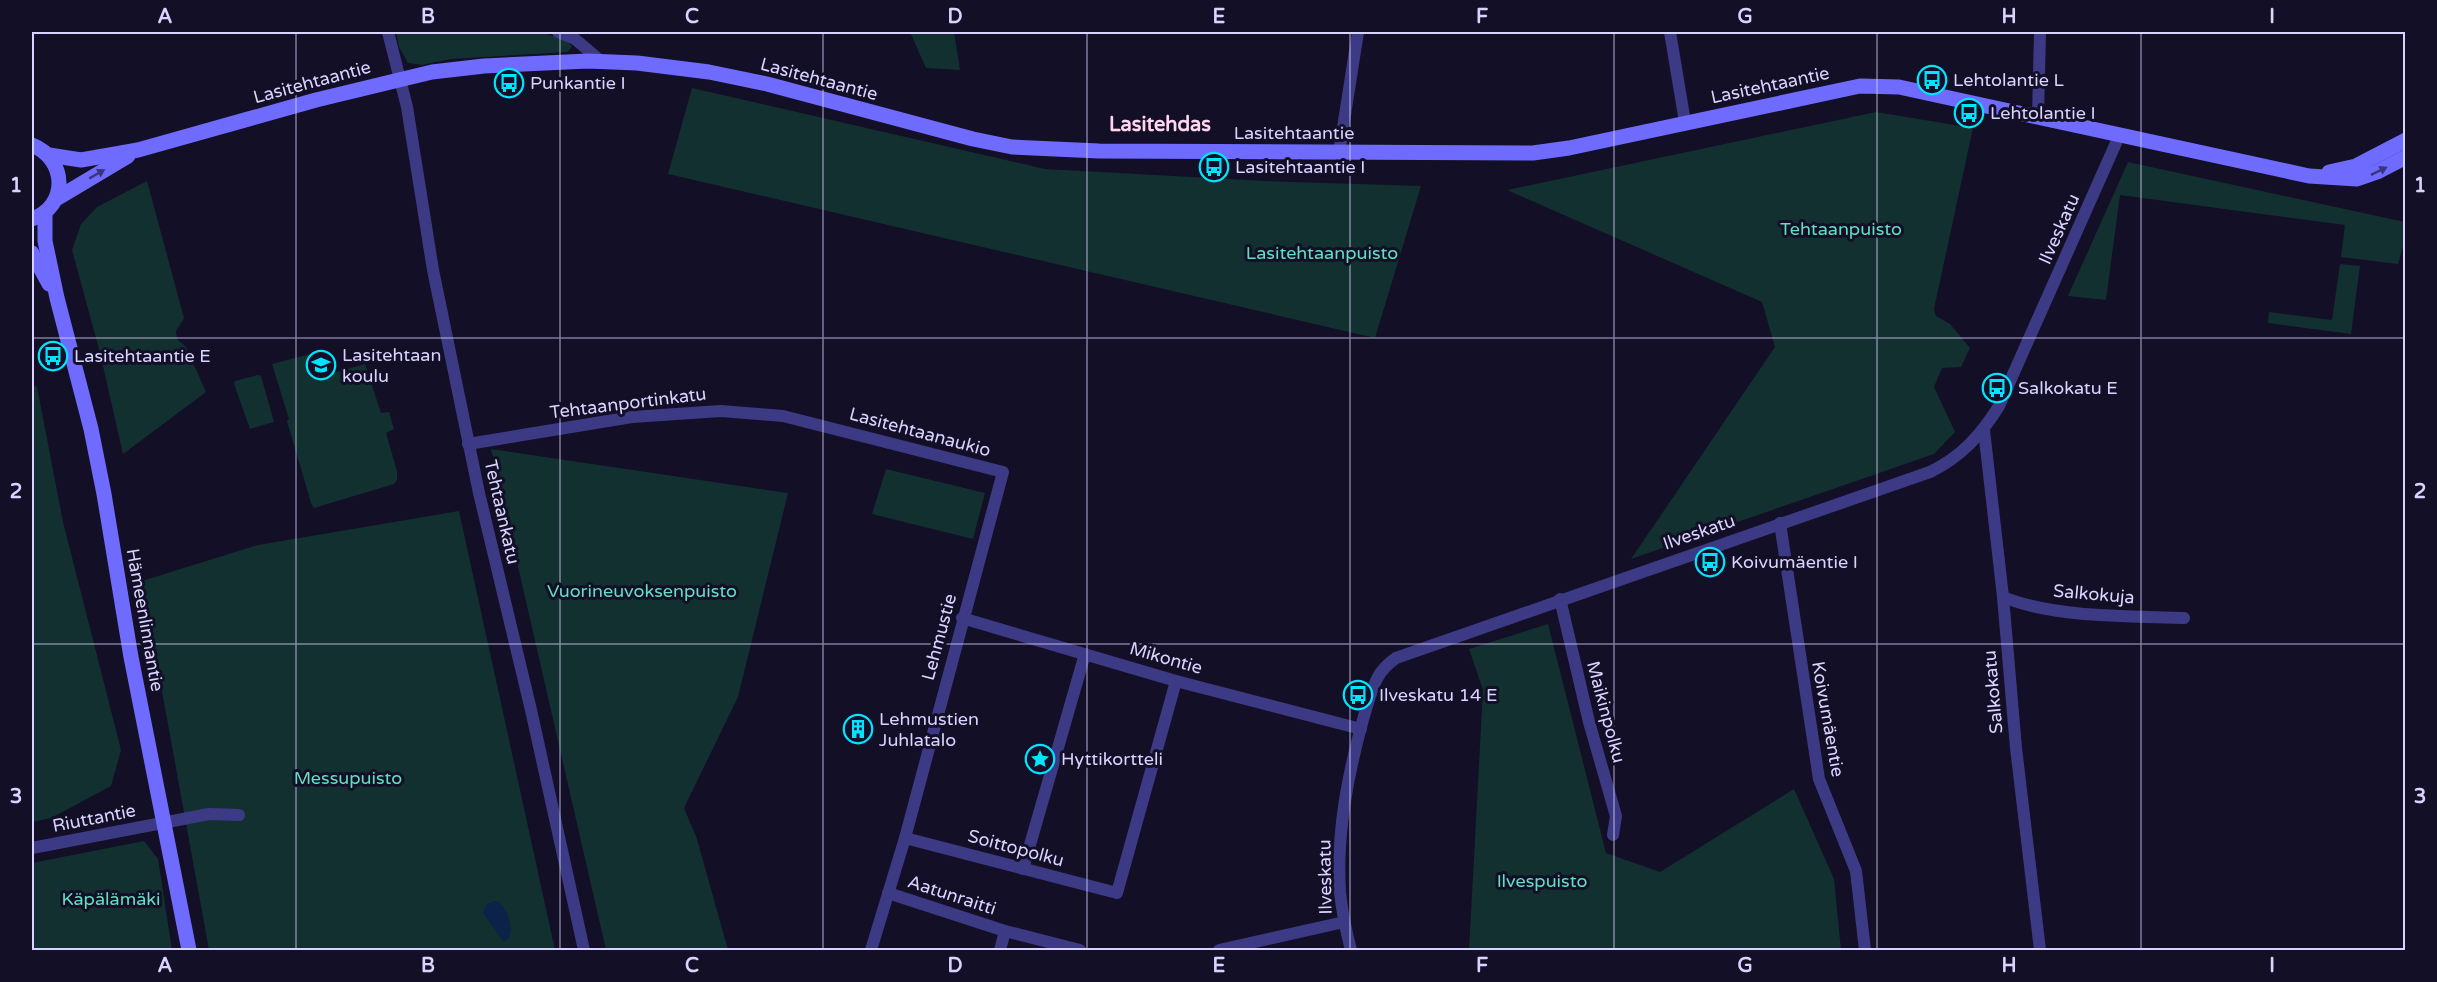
<svg xmlns="http://www.w3.org/2000/svg" width="2437" height="982" font-family="'Varela Round',sans-serif">
	<rect width="100%" height="100%" fill="#130f26"/>
	<g fill="#12302f">
		<path d="M396 32H537L562 38 572 46 568 52 451 59 422 65 408 63 399 47Z"/>
		<path d="M910 32H954L960 70 926 68Z"/>
		<path d="M692 88 1045 169 1266 181 1421 186 1375 338 668 174Z"/>
		<path d="M1876 112 1973 128 1934 309 1936 316 1950 324 1970 348 1961 367 1942 368 1934 387 1955 432 1934 454 1631 559 1775 347 1762 302 1507 190Z"/>
		<path d="M2128 162 2405 222V240L2398 264 2341 257 2345 225 2120 195 2106 300 2068 296Z"/>
		<path d="M147 181 184 318 176 331 177 339 186 347 206 392 123 454 100 353 72 250 81 224 97 207Z"/>
		<path d="M2340 264 2360 266 2351 334 2268 323 2269 312 2332 320Z"/>
		<path d="M322 351 330 374 365 364 381 413 389 412 394 429 386 433 397 471V480L394 484 314 508 311 503 287 421 289 419 272 364Z"/>
		<path d="M258 375 261 376 274 422 250 429 234 384 235 381Z"/>
		<path d="M32 385 37 387 63 522 121 750 111 786 51 818 32 822Z"/>
		<path d="M491 449 788 493 738 697 684 808 697 839 728 950H606Z"/>
		<path d="M886 469 985 493 973 539 872 514Z"/>
		<path d="M459 511 555 950H209L142 581 258 545Z"/>
		<path d="M1548 624 1606 853 1660 872 1794 789 1834 879 1841 950H1469L1483 690 1469 649Z"/>
		<path d="M144 841 158 859 172 950H32V863Z"/>
	</g>
	<path fill="#0c2248" d="M494 901 499 902C508 910 516 932 506 941L502 940 483 913 486 905Z"/>
	<g fill="none" stroke-linecap="round" stroke-linejoin="round">
		<g stroke="#3d3a85" stroke-width="12">
			<path d="M388 32 407 107 433 270 479 493 531 710 584 950"/>
			<path d="M558 32 575 39 602 62"/>
			<path d="M1670 32 1685 122"/>
			<path d="M2038 116 2040 32"/>
			<path d="M1339 153 1358 32"/>
			<path d="M1984 430 2003 597 2016 748 2040 950"/>
			<path d="M468 444 632 417 721 411 783 416 1003 472 905 838 871 950"/>
			<path d="M1780 523 1819 779 1856 871 1865 950"/>
			<path d="M2003 597C2055 618 2128 616 2184 618"/>
			<path d="M1560 599 1589 722 1616 816 1613 835"/>
			<path d="M962 618 1176 681 1361 729"/>
			<path d="M905 838 1117 893 1176 681"/>
			<path d="M32 848 209 814 239 815"/>
			<path d="M1023 869 1085 654"/>
			<path d="M888 893 1005 931"/>
			<path d="M1000 950 1005 931 1080 950"/>
			<path d="M1219 950 1344 922"/>
			<path d="M1351 950C1346 931 1342 912 1340 892 1336 833 1348 773 1364 716 1368 704 1371 689 1378 677 1382 669 1389 663 1396 658L1930 472C1961 457 1981 435 1999 406L2120 134"/>
		</g>
		<g stroke="#6f6bff" stroke-width="15">
			<path d="M32 145C67 159 69 206 32 219"/>
			<path d="M49 155 81 160 138 150 316 100 432 72 484 66 588 61 637 63 709 72 767 84 973 139 1012 147 1099 151 1533 153 1569 148 1860 86 1899 87 2309 176 2357 179 2377 172 2406 157"/>
			<path d="M2329 172 2356 166 2406 140"/>
			<path d="M56 199 128 156"/>
			<path d="M45 212V241L57 298 91 429 104 494 131 657 189 950"/>
			<path d="M32 253 49 284"/>
		</g>
	</g>
	<defs><path id="oneway-solid" d="M-6-.8H1V-3.2L6.5 0L1 3.2V.8H-6Z" transform="scale(1.5)"/></defs>
	<g fill="#38347d">
		<use href="#oneway-solid" transform="translate(2379 171) rotate(-26)"/>
		<use href="#oneway-solid" transform="translate(97 174) rotate(-30)"/>
	</g>
	<path fill="none" stroke="#d9d4ff" stroke-width="1.5" stroke-opacity="0.55" d="M296 32V950M560 32V950M823 32V950M1087 32V950M1350 32V950M1614 32V950M1877 32V950M2141 32V950M32 338H2406M32 644H2406"/>
	<defs>
		<g id="bus-ring" transform="scale(1.5)"><circle r="9.5" fill="#130f26" stroke="#00e5ff" stroke-width="1.5"/><path d="M-5-6H5V4H4V6H2V4H-2V6H-4V4H-5ZM-3.5-4V0h7V-4ZM-3.5 1.2v1.5H-2V1.2ZM2 1.2v1.5H3.5V1.2Z" fill="#00e5ff"/></g>
		<g id="school-ring" transform="scale(1.5)"><circle r="9.5" fill="#130f26" stroke="#00e5ff" stroke-width="1.5"/><path d="M0-5L7-2L0 1L-7-2ZM-4 1L0 2.5L4 1V4Q0 6-4 4Z" fill="#00e5ff"/></g>
		<g id="building-ring" transform="scale(1.5)"><circle r="9.5" fill="#130f26" stroke="#00e5ff" stroke-width="1.5"/><path d="M-4-6H4V6H1V3H-1V6H-4ZM-2.5-4.3h1.7v1.8h-1.7ZM.8-4.3h1.7v1.8H.8ZM-2.5-1h1.7V.8h-1.7ZM.8-1h1.7V.8H.8Z" fill="#00e5ff"/></g>
		<g id="sight-ring" transform="scale(1.5)"><circle r="9.5" fill="#130f26" stroke="#00e5ff" stroke-width="1.5"/><path d="M0-6L1.8-2.2L6-1.7L2.9 1.2L3.7 5.4L0 3.3L-3.7 5.4L-2.9 1.2L-6-1.7L-1.8-2.2Z" fill="#00e5ff"/></g>
	</defs>
	<g fill-rule="evenodd">
		<use href="#bus-ring" x="1932" y="80"/>
		<use href="#bus-ring" x="509" y="83"/>
		<use href="#bus-ring" x="1969" y="113"/>
		<use href="#bus-ring" x="1214" y="167"/>
		<use href="#bus-ring" x="53" y="356"/>
		<use href="#school-ring" x="321" y="365"/>
		<use href="#bus-ring" x="1997" y="388"/>
		<use href="#bus-ring" x="1710" y="562"/>
		<use href="#bus-ring" x="1358" y="695"/>
		<use href="#building-ring" x="858" y="729"/>
		<use href="#sight-ring" x="1040" y="759"/>
	</g>
	<g text-anchor="middle" stroke-width="6" stroke-linejoin="round" paint-order="stroke">
		<g font-size="18" fill="#d9d4ff" stroke="#130f26">
			<text transform="translate(819 79) rotate(15)" y="6">Lasitehtaantie</text>
			<text transform="translate(312 82) rotate(-15)" y="6">Lasitehtaantie</text>
			<text transform="translate(1770 85) rotate(-12)" y="6">Lasitehtaantie</text>
			<text x="1294" y="139">Lasitehtaantie</text>
			<text transform="translate(2059 229) rotate(-66)" y="6">Ilveskatu</text>
			<text transform="translate(628 403) rotate(-7)" y="6">Tehtaanportinkatu</text>
			<text transform="translate(920 432) rotate(15)" y="6">Lasitehtaanaukio</text>
			<text transform="translate(502 512) rotate(77)" y="6">Tehtaankatu</text>
			<text transform="translate(1699 532) rotate(-19)" y="6">Ilveskatu</text>
			<text transform="translate(2094 594) rotate(5)" y="6">Salkokuja</text>
			<text transform="translate(145 620) rotate(80)" y="6">Hämeenlinnantie</text>
			<text transform="translate(939 637) rotate(-75)" y="6">Lehmustie</text>
			<text transform="translate(1166 658) rotate(16)" y="6">Mikontie</text>
			<text transform="translate(1993 692) rotate(-95)" y="6">Salkokatu</text>
			<text transform="translate(1606 712) rotate(75)" y="6">Maikinpolku</text>
			<text transform="translate(1828 719) rotate(80)" y="6">Koivumäentie</text>
			<text transform="translate(94 818) rotate(-11)" y="6">Riuttantie</text>
			<text transform="translate(1016 848) rotate(15)" y="6">Soittopolku</text>
			<text transform="translate(1325 877) rotate(-91)" y="6">Ilveskatu</text>
			<text transform="translate(952 895) rotate(18)" y="6">Aatunraitti</text>
		</g>
		<g font-size="18" fill="#d9d4ff" stroke="#130f26" text-anchor="start">
			<text x="1953" y="86">Lehtolantie L</text>
			<text x="530" y="89">Punkantie I</text>
			<text x="1990" y="119">Lehtolantie I</text>
			<text x="1235" y="173">Lasitehtaantie I</text>
			<text x="342" y="361">Lasitehtaan<tspan x="342" dy="21">koulu</tspan></text>
			<text x="74" y="362">Lasitehtaantie E</text>
			<text x="2018" y="394">Salkokatu E</text>
			<text x="1731" y="568">Koivumäentie I</text>
			<text x="1379" y="701">Ilveskatu 14 E</text>
			<text x="879" y="725">Lehmustien<tspan x="879" dy="21">Juhlatalo</tspan></text>
			<text x="1061" y="765">Hyttikortteli</text>
		</g>
		<g font-size="18" fill="#5fe0c0" stroke="#130f26">
			<text x="1841" y="235">Tehtaanpuisto</text>
			<text x="1322" y="259">Lasitehtaanpuisto</text>
			<text x="642" y="597">Vuorineuvoksenpuisto</text>
			<text x="348" y="784">Messupuisto</text>
			<text x="1542" y="887">Ilvespuisto</text>
			<text x="111" y="905">Käpälämäki</text>
		</g>
		<g font-size="20" font-weight="bold" fill="#ffd6f0" stroke="#130f26">
			<text x="1160" y="131">Lasitehdas</text>
		</g>
	</g>
	<rect width="2437" height="982" fill="none" stroke="#130f26" stroke-width="66"/>
	<rect x="33" y="33" width="2371" height="916" fill="none" stroke="#d9d4ff" stroke-width="2"/>
	<g font-size="20" text-anchor="middle" font-weight="bold" fill="#d9d4ff">
		<text x="165" y="23">A</text>
		<text x="428" y="23">B</text>
		<text x="692" y="23">C</text>
		<text x="955" y="23">D</text>
		<text x="1219" y="23">E</text>
		<text x="1482" y="23">F</text>
		<text x="1745" y="23">G</text>
		<text x="2009" y="23">H</text>
		<text x="2272" y="23">I</text>
		<text x="16" y="192">1</text>
		<text x="2420" y="192">1</text>
		<text x="16" y="498">2</text>
		<text x="2420" y="498">2</text>
		<text x="16" y="803">3</text>
		<text x="2420" y="803">3</text>
		<text x="165" y="972">A</text>
		<text x="428" y="972">B</text>
		<text x="692" y="972">C</text>
		<text x="955" y="972">D</text>
		<text x="1219" y="972">E</text>
		<text x="1482" y="972">F</text>
		<text x="1745" y="972">G</text>
		<text x="2009" y="972">H</text>
		<text x="2272" y="972">I</text>
	</g>
</svg>
